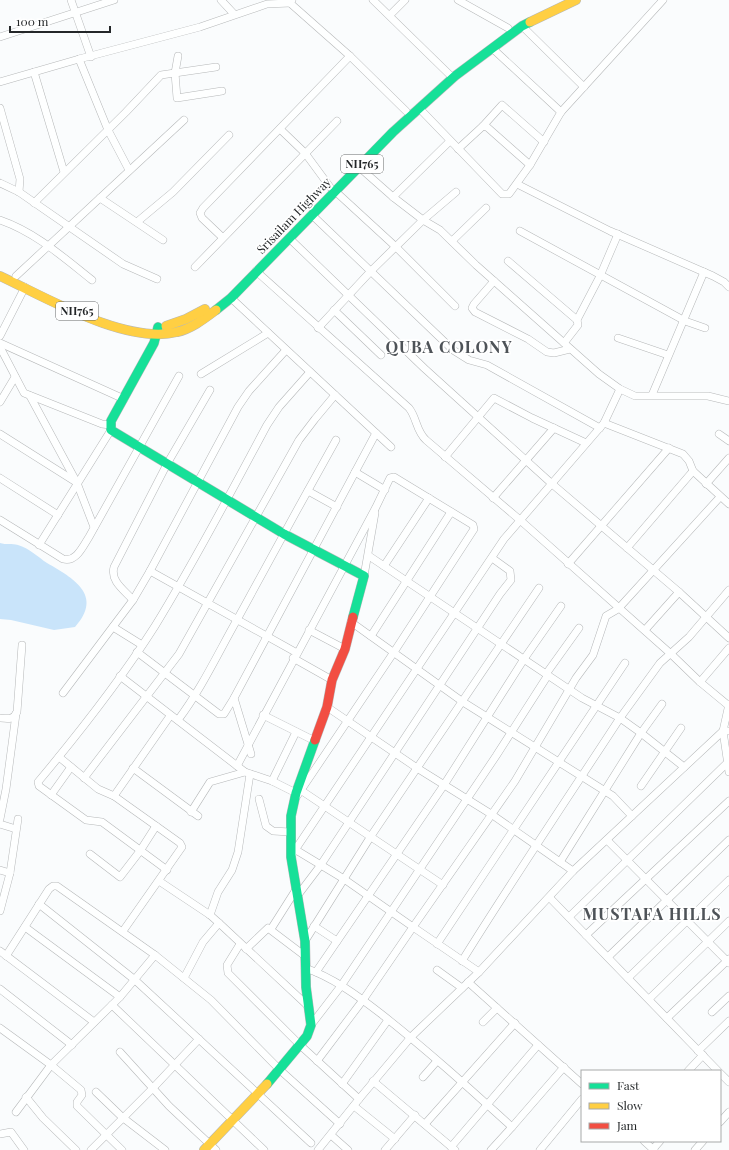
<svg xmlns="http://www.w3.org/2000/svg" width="729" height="1150" font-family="'Playfair Display',serif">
	<rect width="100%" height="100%" fill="#fafcfd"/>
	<path fill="#c9e4fa" d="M0 543C6 545 12 543 18 545 29 548 38 557 47 563 73 578 104 595 75 627L54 630 11 620 0 619Z"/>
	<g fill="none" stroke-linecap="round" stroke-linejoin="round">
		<g stroke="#b6b8b9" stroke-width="8">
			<g id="street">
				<path d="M71 0 91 57"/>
				<path d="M221 0 234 14"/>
				<path d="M373 0 453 78"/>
				<path d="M458 0 508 28"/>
				<path d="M290 3 350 56 406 111"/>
				<path d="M390 15 405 0"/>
				<path d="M522 26 584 87"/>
				<path d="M0 37 114 0"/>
				<path d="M492 48 561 112"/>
				<path d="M178 56 175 73 177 98 222 91"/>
				<path d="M79 59 108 130 129 170"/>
				<path d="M34 72 64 172"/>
				<path d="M0 82 79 59 200 27 267 4 290 3 292 0"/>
				<path d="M0 108 20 179 19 192"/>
				<path d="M419 108 502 194H509L530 165 561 112 663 0"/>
				<path d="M483 126 502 105 544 142"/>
				<path d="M280 129 305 153 330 187"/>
				<path d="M458 149 483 126 487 127 530 165"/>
				<path d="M359 167 393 197 423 220 440 230 476 265 599 374 620 389 635 396H708L729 401"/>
				<path d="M0 183 19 192 123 264 157 279"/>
				<path d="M517 184 610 231 713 276 724 282 729 287"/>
				<path d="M335 191 396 247 455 306"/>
				<path d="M393 197 450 141"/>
				<path d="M100 198 163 240"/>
				<path d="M34 203 126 112 161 75 216 67"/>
				<path d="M312 215 453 350 469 360 487 365 600 428"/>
				<path d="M0 220C35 232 63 257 92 280"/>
				<path d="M137 222 173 192 229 135"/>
				<path d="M520 231 685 321 705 328"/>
				<path d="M222 237 202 218 200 213 203 208 350 56"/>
				<path d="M289 238 424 368 551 483 679 592 645 630"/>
				<path d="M452 241 486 208"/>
				<path d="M508 261 577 320 578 325 564 343"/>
				<path d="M195 267 337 121"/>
				<path d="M256 271 409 408C417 418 416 431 426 440L520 520 671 654 700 682 729 706"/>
				<path d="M16 276 184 120"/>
				<path d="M494 281 474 304 472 308 475 312 528 339 547 352 554 353 570 349"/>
				<path d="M231 298 391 447"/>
				<path d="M334 310 381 355"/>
				<path d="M577 320 600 276 618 234"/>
				<path d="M318 328 371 271 423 220 456 192"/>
				<path d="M0 336 25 287"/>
				<path d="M618 338 668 355"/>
				<path d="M0 343 124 399"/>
				<path d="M0 347 24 393 102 424 110 425"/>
				<path d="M201 374 268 333"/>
				<path d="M652 395 704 272"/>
				<path d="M30 396 77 483 94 527"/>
				<path d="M0 402 15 377"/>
				<path d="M604 423 683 454 689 461 693 471 729 504"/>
				<path d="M0 434 76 482"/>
				<path d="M719 434 729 441"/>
				<path d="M445 457 494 398 532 418 586 443"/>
				<path d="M355 472 385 490"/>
				<path d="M0 478 58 515"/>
				<path d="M706 484 729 458"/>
				<path d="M308 491 337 507"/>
				<path d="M493 498 554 428"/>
				<path d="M0 520 63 559C76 563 83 546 89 537L179 376"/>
				<path d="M39 545 111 430"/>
				<path d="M627 548 693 471"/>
				<path d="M369 556 582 698 620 718 660 663 689 637 729 590"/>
				<path d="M568 564 669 448"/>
				<path d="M384 566 429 498"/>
				<path d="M150 571 297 653"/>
				<path d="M364 576 375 513"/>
				<path d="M679 592 729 638"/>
				<path d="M133 600C124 590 110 581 114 567L167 464 210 390"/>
				<path d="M351 622 463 702 613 796 632 816"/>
				<path d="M113 627 142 645"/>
				<path d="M309 630 345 649"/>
				<path d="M371 636 451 512"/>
				<path d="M137 652 219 714H224L234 698"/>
				<path d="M293 658 332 680"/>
				<path d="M546 674 579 628"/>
				<path d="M120 676 245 772 272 781 296 793"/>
				<path d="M700 682 729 648"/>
				<path d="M63 693 133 600 150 571 238 407 249 391 286 350"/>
				<path d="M662 704 641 733 684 767"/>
				<path d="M729 704 723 731 729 772"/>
				<path d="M327 707 417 768 491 814 573 871"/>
				<path d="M263 715 315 741"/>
				<path d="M0 718C8 719 13 720 17 712L22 645"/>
				<path d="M178 720C202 688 218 653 238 618 270 559 303 499 336 440"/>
				<path d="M251 754 234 698 376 433"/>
				<path d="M59 757 98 789 114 796 180 843 182 847 123 931"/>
				<path d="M237 766 376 507 390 478 394 477 473 525 474 529 394 652 297 796"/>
				<path d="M133 768 198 816"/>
				<path d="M84 778 179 654 299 440 315 419 335 395"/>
				<path d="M272 781 296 732"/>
				<path d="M641 786 681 728"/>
				<path d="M302 791 443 885"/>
				<path d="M51 795 71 767"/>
				<path d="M114 796 170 716"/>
				<path d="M259 799 266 826 273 831 290 832"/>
				<path d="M191 812 210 782 245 772"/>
				<path d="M0 819 6 789 16 714"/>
				<path d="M0 824 16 829"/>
				<path d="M607 840 729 963"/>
				<path d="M296 850 344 879 413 927 363 1000 317 1061"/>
				<path d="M90 854 120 877 140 851 156 826"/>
				<path d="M291 856 504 539 604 423 620 389"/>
				<path d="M0 870 10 873"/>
				<path d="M167 870 102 822 86 820 39 786 38 782C79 733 120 681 155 626 195 561 231 492 267 425L279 407 310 372"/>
				<path d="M159 881 210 915 219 923"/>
				<path d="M298 895 320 866 500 594 511 580 510 571 492 558"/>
				<path d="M550 898 718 1071"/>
				<path d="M39 904 135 980 311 1143"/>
				<path d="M0 911 10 873 18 819"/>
				<path d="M210 915 218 892 232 870 238 852 250 774"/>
				<path d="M569 917 727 763"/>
				<path d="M314 926 337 941"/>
				<path d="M25 927 120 997"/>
				<path d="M271 929 297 888"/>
				<path d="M586 935 729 801"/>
				<path d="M305 941 371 836 539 588"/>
				<path d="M240 944 227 965 228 973 300 1045 359 1099 318 1150"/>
				<path d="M437 944 625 663"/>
				<path d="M246 949 268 928 305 956"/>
				<path d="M0 951 94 1022"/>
				<path d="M6 956 49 889 53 886H57L155 955"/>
				<path d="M608 957 729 840"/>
				<path d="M462 961C513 879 567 799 620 718L641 733 560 862"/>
				<path d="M305 968C332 977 358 996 380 1013 426 1049 469 1088 512 1127L491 1150"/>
				<path d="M437 970 462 988"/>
				<path d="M316 972 444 785 524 659 561 606"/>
				<path d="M479 972 413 927 515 781 576 678 593 655 606 616 618 609 720 497"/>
				<path d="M184 978 203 942 219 923 308 1006"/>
				<path d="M628 978 729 880"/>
				<path d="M468 982 582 1084"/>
				<path d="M0 989 72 1045"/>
				<path d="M649 999 729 921"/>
				<path d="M112 1005 264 1150"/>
				<path d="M712 1012 729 996"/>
				<path d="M667 1018 729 959"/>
				<path d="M483 1022 497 1008"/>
				<path d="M311 1025 341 986 496 756 548 675"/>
				<path d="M0 1028 51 1065 81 1090 82 1095 77 1102V1106L122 1150"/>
				<path d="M698 1051 729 1021"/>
				<path d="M120 1052 169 1106 216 1150"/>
				<path d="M688 1071 703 1055"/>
				<path d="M720 1073 729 1082"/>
				<path d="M423 1077 437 1061"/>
				<path d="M373 1081 455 1150"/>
				<path d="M342 1084 388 1020"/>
				<path d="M96 1092 122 1117 165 1150"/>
				<path d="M26 1097 43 1118 76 1150"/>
				<path d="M359 1099 411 1037 479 972 573 871 723 731H729"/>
				<path d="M354 1106 395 1139"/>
				<path d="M16 1112 51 1065 120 997 155 955 211 1000 280 1070 340 1124"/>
				<path d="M720 1122 729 1112"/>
				<path d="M425 1124 515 1023"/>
				<path d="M512 1127 564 1067"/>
				<path d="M0 1134 11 1132 24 1150"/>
				<path d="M331 1135 348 1150"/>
				<path d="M644 1141 654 1150"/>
				<path d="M451 1147 538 1045"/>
				<path d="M653 1149 660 1141"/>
				<path d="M91 1150 153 1088 199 1039"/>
				<path d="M385 1150 415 1115"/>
				<path d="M540 1150 582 1099"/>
				<path d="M695 1150 703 1141"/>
			</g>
		</g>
		<g stroke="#b6b8b9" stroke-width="10">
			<g id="fast">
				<path d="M216 310 231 298 393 132 455 76 522 26 530 22"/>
				<path d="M158 327 154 343 111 421V430L284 534 364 576 353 617"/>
				<path d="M267 1084 307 1036 311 1025 306 987 305 941 291 857V816L296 793 315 740"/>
			</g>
		</g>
		<g stroke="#b6b8b9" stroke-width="10">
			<g id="slow">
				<path d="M530 22 576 0"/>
				<path d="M0 276C45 297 126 345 177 332 191 329 204 319 216 310"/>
				<path d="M166 326 186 319 205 309"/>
				<path d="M204 1150 267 1084"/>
			</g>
		</g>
		<g stroke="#b6b8b9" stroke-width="10">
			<path id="jam" d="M315 740 327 707 332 680 345 649 353 617"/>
		</g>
		<use href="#street" stroke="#feffff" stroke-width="7"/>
		<use href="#fast" stroke="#16e098" stroke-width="9"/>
		<use href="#slow" stroke="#ffcf43" stroke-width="9"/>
		<use href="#jam" stroke="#f24e42" stroke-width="9"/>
	</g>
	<g text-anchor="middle" stroke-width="3.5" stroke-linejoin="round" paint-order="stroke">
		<g fill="#fff" stroke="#666869" stroke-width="1">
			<rect x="341" y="155" width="42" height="18" rx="3"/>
			<rect x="56" y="302" width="42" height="18" rx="3"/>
		</g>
		<g font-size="11" font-weight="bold" fill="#242729">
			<text x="362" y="168">NH765</text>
			<text x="77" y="315">NH765</text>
		</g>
		<g font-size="12" fill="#242729" stroke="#fff">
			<text transform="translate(294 216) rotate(-46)" y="4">Srisailam Highway</text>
		</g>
		<g font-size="16" font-weight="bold" letter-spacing="1" fill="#4e5358" stroke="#fff">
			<text x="449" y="353">QUBA COLONY</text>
			<text x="652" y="920">MUSTAFA HILLS</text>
		</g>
	</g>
	<rect x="581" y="1070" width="140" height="72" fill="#ffffff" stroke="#a7a9a9"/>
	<rect x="589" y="1083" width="20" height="6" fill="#16e098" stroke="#a7a9a9"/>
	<text x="617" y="1090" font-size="12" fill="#242729">Fast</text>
	<rect x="589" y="1103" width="20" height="6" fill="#ffcf43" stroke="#a7a9a9"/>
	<text x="617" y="1110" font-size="12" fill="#242729">Slow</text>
	<rect x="589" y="1123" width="20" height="6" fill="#f24e42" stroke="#a7a9a9"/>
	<text x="617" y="1130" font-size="12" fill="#242729">Jam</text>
	<path d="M10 26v6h100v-6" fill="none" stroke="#242729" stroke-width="2"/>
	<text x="16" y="26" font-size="12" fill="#242729" stroke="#ffffff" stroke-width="3" paint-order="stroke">100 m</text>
</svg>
